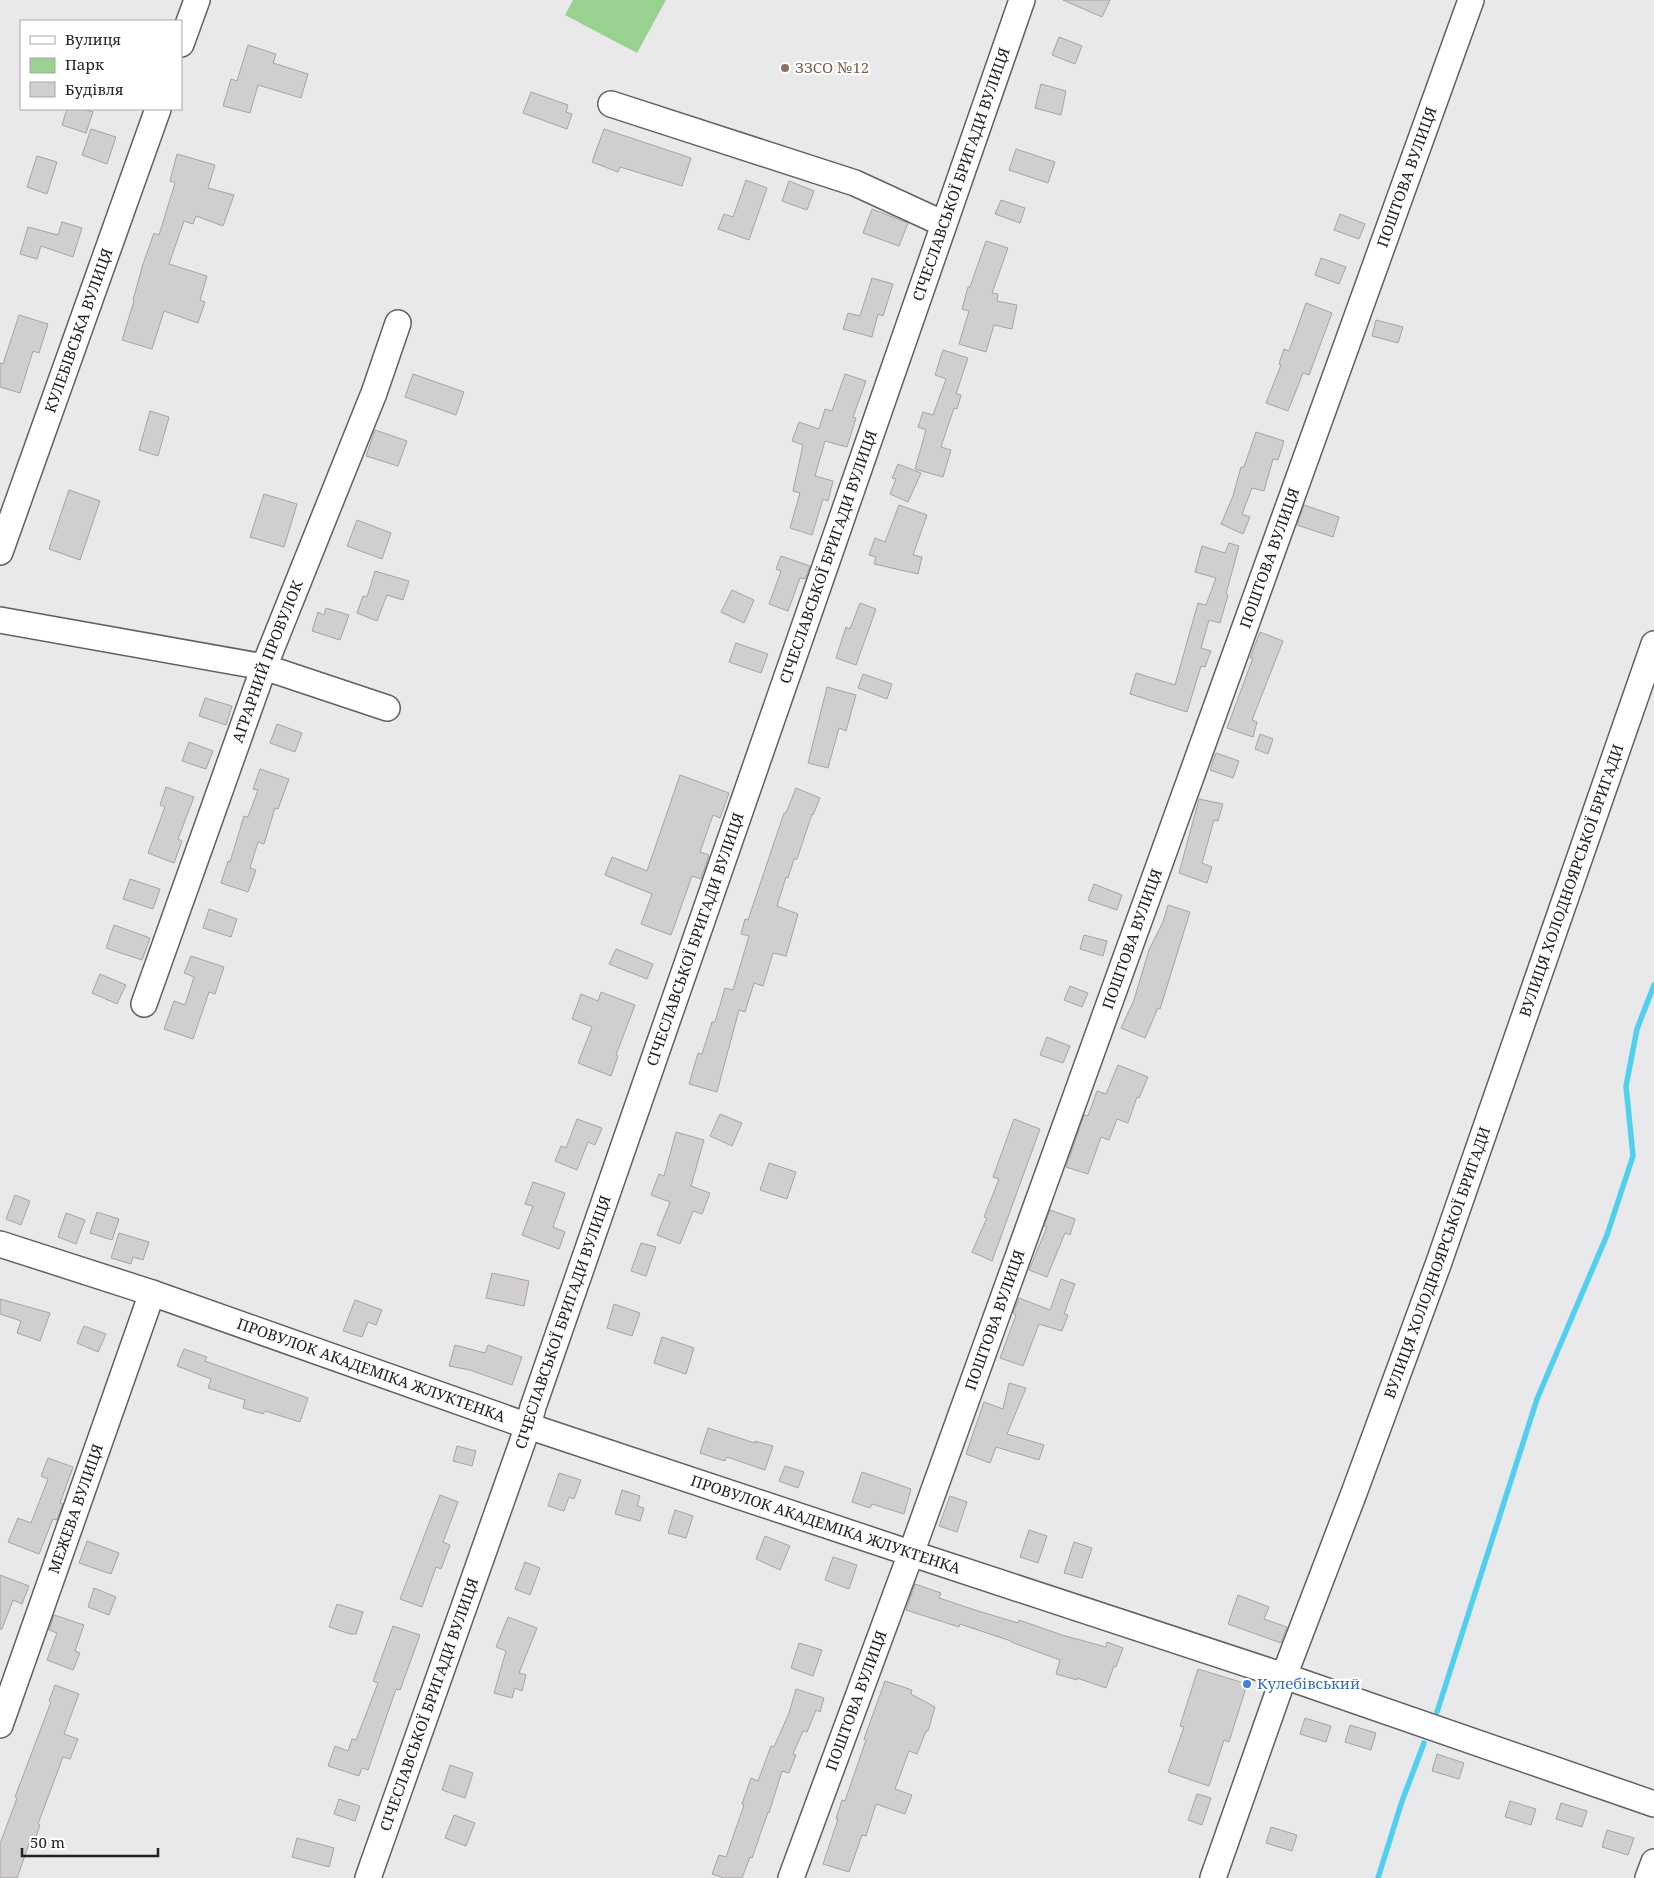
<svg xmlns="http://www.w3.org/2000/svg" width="1654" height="1878" font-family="'Noto Serif',serif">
	<rect width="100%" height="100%" fill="#e9e9ec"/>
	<path fill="#99d290" d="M573 0H666L637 53 565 15Z"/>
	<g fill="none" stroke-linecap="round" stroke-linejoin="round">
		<g stroke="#51cfee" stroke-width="5.5">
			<path d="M1437 1712 1537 1399 1607 1235 1633 1156 1626 1086 1637 1029 1654 985"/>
			<path d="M1378 1878 1402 1801 1424 1743"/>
		</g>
	</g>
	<g fill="#d1cece" stroke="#a6a3a2">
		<path d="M1063 0H1110L1102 17Z"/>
		<path d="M1059 37 1082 46 1075 64 1052 55Z"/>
		<path d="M248 45 276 54 273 63 308 74 301 98 258 85 250 113 223 106 231 79 237 81Z"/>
		<path d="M1041 84 1066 91 1061 115 1035 108Z"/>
		<path d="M531 92 568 105 566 112 572 114 567 129 523 113Z"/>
		<path d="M67 109H83L93 112 86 133 62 125Z"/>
		<path d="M91 129 116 137 107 164 82 155Z"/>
		<path d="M604 129 691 158 682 186 620 167 618 172 592 162Z"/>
		<path d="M1016 149 1055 162 1048 183 1009 170Z"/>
		<path d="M177 154 215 165 208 188 234 195 223 226 196 216 193 224 184 221 169 264 207 276 200 300 205 302 198 323 164 311 152 349 122 340 134 301 133 300 143 264 154 233 159 235 175 183 170 181Z"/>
		<path d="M37 156 57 162 47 194 27 187Z"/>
		<path d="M746 180 767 188 749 240 718 229 724 214 733 217Z"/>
		<path d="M789 181 814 191 807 210 782 201Z"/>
		<path d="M1001 200 1025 208 1020 223 995 214Z"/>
		<path d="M872 209 908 223 899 246 863 233Z"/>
		<path d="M1340 214 1365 224 1359 239 1334 230Z"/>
		<path d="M62 222 82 228 73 257 41 246 37 259 20 254 28 227 58 235Z"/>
		<path d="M986 241 1008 248 992 293 998 294 997 301 1017 305 1012 329 994 325 986 352 959 344 969 311 962 309 968 287H970Z"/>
		<path d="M1321 258 1346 267 1339 284 1315 275Z"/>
		<path d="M872 278 893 284 883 316 878 314 872 337 843 329 848 313 860 316Z"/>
		<path d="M1306 303 1332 313 1309 375 1303 373 1288 411 1266 403 1281 365 1279 364 1284 349 1289 351Z"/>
		<path d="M19 315 48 324 39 353 33 351 20 393 0 387V363L3 364Z"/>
		<path d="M1376 320 1403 327 1398 343 1372 336Z"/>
		<path d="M943 350 968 358 956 394 961 395 957 409 954 408 941 447 951 450 943 477 915 469 926 430 918 427 923 412 933 415 946 379 935 375Z"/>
		<path d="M413 374 464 392 456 415 405 397Z"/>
		<path d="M845 374 866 381 853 417 856 418 847 447 825 441 815 476 833 481 828 501 823 499 812 535 790 528 800 493 793 491 803 445 792 441 799 422 819 429 825 409 832 411Z"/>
		<path d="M150 411 169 417 158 456 139 450Z"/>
		<path d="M375 430 407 441 398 466 366 456Z"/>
		<path d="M1256 432 1284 441 1278 460 1273 459 1264 491 1252 488 1242 514 1250 517 1243 534 1221 524 1233 496 1241 467H1244Z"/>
		<path d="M898 464 921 473 908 502 890 494 896 479 892 478Z"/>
		<path d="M69 490 100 501 80 560 49 549Z"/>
		<path d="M264 494 297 504 284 547 250 537Z"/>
		<path d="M899 505 927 515 913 555 922 557 918 574 874 564 876 557 869 555 875 538 885 542Z"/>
		<path d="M1304 505 1339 517 1333 537 1297 525Z"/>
		<path d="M357 520 391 533 382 559 347 546Z"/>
		<path d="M1229 543 1239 546 1226 594 1228 595 1220 623 1209 620 1201 648 1211 651 1205 667 1201 666 1187 712 1130 694 1136 673 1175 685 1198 603 1206 605 1216 578 1195 572 1202 546 1225 553Z"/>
		<path d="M781 556 810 566 805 579 800 578 788 611 769 604 781 571 776 569Z"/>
		<path d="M375 571 409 581 403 600 387 595 377 621 357 613 363 596 367 597Z"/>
		<path d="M732 590 754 600 744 623 721 612Z"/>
		<path d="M860 603 876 609 856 665 836 658 846 627 850 629Z"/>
		<path d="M326 608 349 615 340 640 312 631 318 612 324 615Z"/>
		<path d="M1260 632 1283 641 1252 720 1257 722 1253 737 1227 728 1253 658H1250Z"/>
		<path d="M736 643 768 654 761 673 729 662Z"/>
		<path d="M863 674 892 684 887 699 858 688Z"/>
		<path d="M827 687 856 695 846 731 839 728 828 768 808 763Z"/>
		<path d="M205 698 232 706 226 725 199 716Z"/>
		<path d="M277 724 302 733 295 752 270 743Z"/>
		<path d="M1260 734 1273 739 1268 754 1255 749Z"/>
		<path d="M189 742 213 751 206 769 182 761Z"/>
		<path d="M1216 753 1239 761 1233 778 1210 770Z"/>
		<path d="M260 769 289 779 278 809 275 808 264 844 258 842 250 868 256 870 248 892 221 883 228 861 230 862 244 816 248 817 258 790 253 789Z"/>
		<path d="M680 775 729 793 720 818 713 815 700 852 709 855 701 879 692 876 671 935 641 924 652 894 605 875 612 857 647 871Z"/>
		<path d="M166 787 194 797 178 839 182 841 174 863 148 853 165 807 160 805Z"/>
		<path d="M796 788 820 798 813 815 812 814 797 859H794L788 878 786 877 777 906 798 914 786 956 773 953 763 986 754 983 745 1012 739 1010 717 1092 689 1084 698 1053 702 1054 712 1022H715L725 988 733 990 749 936 741 934 745 919 748 920 784 813H786Z"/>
		<path d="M1199 799 1223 804 1218 821 1214 820 1202 863 1212 867 1207 883 1179 873Z"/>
		<path d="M130 879 160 889 153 909 123 899Z"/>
		<path d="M1094 884 1122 895 1117 910 1088 900Z"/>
		<path d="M1168 905 1190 912 1160 1009 1158 1008 1145 1038 1121 1028 1134 1000 1149 950 1163 922Z"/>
		<path d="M209 909 237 919 231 937 203 928Z"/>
		<path d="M114 925 150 938 142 960 106 948Z"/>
		<path d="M1084 935 1107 941 1103 956 1080 949Z"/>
		<path d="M616 949 653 964 647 979 609 964Z"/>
		<path d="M191 956 224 967 215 994 209 992 193 1039 164 1029 174 1001 185 1005 194 977 184 973Z"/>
		<path d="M100 974 126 985 117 1004 92 993Z"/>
		<path d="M1070 986 1088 993 1082 1007 1064 1000Z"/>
		<path d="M601 992 635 1005 616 1055 618 1056 611 1076 578 1063 592 1027 572 1019 581 994 598 1001Z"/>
		<path d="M1047 1037 1070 1046 1063 1063 1040 1055Z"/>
		<path d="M1118 1065 1148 1077 1139 1098 1137 1097 1128 1123 1117 1119 1109 1140 1101 1137 1088 1174 1066 1167 1084 1115 1088 1116 1097 1091 1106 1094Z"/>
		<path d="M720 1114 742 1123 732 1146 710 1136Z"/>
		<path d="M577 1119 602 1128 595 1145 588 1142 577 1170 555 1161 561 1146 566 1148Z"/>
		<path d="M1014 1119 1040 1129 992 1261 972 1252 987 1218 984 1217 999 1179 993 1177Z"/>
		<path d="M676 1132 704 1140 691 1186 710 1193 702 1214 693 1211 680 1244 657 1235 670 1202 651 1195 659 1174 664 1176Z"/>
		<path d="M769 1163 796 1172 787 1199 760 1190Z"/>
		<path d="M533 1182 565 1193 553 1227 565 1232 559 1249 522 1235 533 1206 525 1204Z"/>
		<path d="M15 1195 30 1201 21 1225 6 1219Z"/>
		<path d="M1050 1210 1075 1219 1070 1235 1065 1233 1047 1277 1029 1270 1047 1227 1044 1226Z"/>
		<path d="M97 1212 119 1219 112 1240 90 1233Z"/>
		<path d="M66 1213 85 1220 76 1244 58 1237Z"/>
		<path d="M119 1233 149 1242 143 1260 133 1257 131 1264 111 1258Z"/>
		<path d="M641 1243 656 1247 646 1276 631 1271Z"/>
		<path d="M492 1273 529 1281 524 1306 486 1298Z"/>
		<path d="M1061 1279 1075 1284 1064 1314 1068 1315 1062 1331 1039 1324 1023 1366 1000 1358 1016 1315 1013 1313 1019 1298 1050 1310Z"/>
		<path d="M0 1299 50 1313 40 1341 17 1333 21 1321 0 1314Z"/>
		<path d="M355 1300 382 1310 376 1325 368 1322 362 1337 343 1331Z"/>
		<path d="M614 1304 640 1313 632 1336 607 1328Z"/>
		<path d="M84 1326 106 1334 98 1352 77 1343Z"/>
		<path d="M662 1337 694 1348 686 1374 654 1363Z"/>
		<path d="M455 1345 485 1353 488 1345 522 1357 512 1385 470 1370 449 1366Z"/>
		<path d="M184 1349 207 1357 205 1361 308 1398 300 1422 265 1411 263 1414 243 1408 245 1400 208 1388 211 1379 177 1366Z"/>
		<path d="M1009 1383 1026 1388 1007 1434 1044 1445 1039 1460 996 1447 990 1463 966 1454 984 1402 1003 1409Z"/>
		<path d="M708 1428 755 1443V1441L773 1446 765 1470 727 1457 725 1461 700 1453Z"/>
		<path d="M457 1446 476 1451 472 1466 453 1461Z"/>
		<path d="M48 1458 73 1467 60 1503 63 1504 57 1520 53 1519 39 1554 8 1542 18 1518 31 1523 48 1479 41 1476Z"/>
		<path d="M785 1466 804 1472 798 1488 779 1481Z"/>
		<path d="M862 1472 911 1489 904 1514 872 1504 870 1508 852 1502Z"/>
		<path d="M559 1473 581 1480 574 1499 569 1497 564 1511 548 1506Z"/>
		<path d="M622 1490 640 1496 637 1506 644 1508 640 1521 615 1514Z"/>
		<path d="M440 1495 458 1502 443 1542 450 1545 441 1569 436 1567 422 1607 400 1599Z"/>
		<path d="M950 1496 967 1502 957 1532 939 1526Z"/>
		<path d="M675 1510 693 1516 686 1538 668 1533Z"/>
		<path d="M1029 1530 1047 1536 1038 1563 1020 1557Z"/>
		<path d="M765 1536 790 1546 780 1570 756 1559Z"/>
		<path d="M87 1541 119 1553 111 1574 79 1563Z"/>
		<path d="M1074 1542 1092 1548 1082 1578 1064 1573Z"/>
		<path d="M833 1557 857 1565 849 1589 825 1580Z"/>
		<path d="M525 1562 540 1568 530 1595 515 1589Z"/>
		<path d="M0 1575 29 1586 22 1604 13 1600 2 1629H0Z"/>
		<path d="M915 1584 941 1593 939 1598 975 1610 1018 1623 1019 1620 1062 1635 1106 1647 1107 1642 1123 1648 1116 1667 1114 1666 1106 1688 1077 1678V1680L1056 1674 1060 1660 1011 1642V1641L960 1624 959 1627 906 1610Z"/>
		<path d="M94 1588 116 1597 109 1615 88 1607Z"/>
		<path d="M1238 1595 1269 1607 1264 1619 1287 1627 1281 1643 1228 1624Z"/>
		<path d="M337 1604 363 1612 356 1634H350L329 1627Z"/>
		<path d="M54 1615 84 1625 75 1651 80 1653 73 1670 47 1660 57 1633 49 1630Z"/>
		<path d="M508 1617 537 1628 519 1673 526 1675 522 1691 515 1688 512 1698 494 1693 506 1651 496 1647Z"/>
		<path d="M393 1626 420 1635 400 1690 396 1689 368 1770 362 1768 359 1776 328 1766 335 1746 348 1751 352 1739 356 1740 378 1683 373 1681Z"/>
		<path d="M799 1643 822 1650 813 1676 791 1668Z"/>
		<path d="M1198 1669 1247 1684 1229 1742 1224 1740 1209 1786 1168 1772 1184 1727 1180 1726Z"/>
		<path d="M885 1681 912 1690 911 1694 935 1707 928 1731H926L917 1754 909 1751 895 1789 912 1795 905 1814 876 1804 866 1836 862 1835 849 1872 823 1864 838 1819H836L842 1800 845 1801 866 1740 864 1739Z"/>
		<path d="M55 1685 79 1694 64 1734 78 1739 70 1759 63 1757 38 1824 40 1825 33 1846 29 1844 17 1878H0V1844L17 1798 15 1797 51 1702 49 1701Z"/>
		<path d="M796 1689 824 1698 820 1712 816 1710 807 1732 803 1731 793 1754 796 1755 789 1773 782 1771 769 1813 768 1812 752 1858 750 1857 742 1878H724L712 1874 719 1855 726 1857 744 1805 742 1804 751 1778 758 1781 771 1746 774 1747 789 1713Z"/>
		<path d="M1305 1718 1331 1726 1326 1742 1300 1734Z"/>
		<path d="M1350 1725 1376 1733 1371 1750 1345 1742Z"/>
		<path d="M1437 1754 1464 1763 1459 1779 1432 1771Z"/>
		<path d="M450 1765 473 1773 465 1798 442 1790Z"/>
		<path d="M1197 1794 1211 1798 1202 1825 1188 1820Z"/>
		<path d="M339 1799 360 1806 355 1821 334 1814Z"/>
		<path d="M1510 1801 1536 1809 1531 1825 1505 1817Z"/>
		<path d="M1561 1803 1587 1811 1582 1827 1556 1819Z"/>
		<path d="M454 1815 475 1823 466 1846 445 1838Z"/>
		<path d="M1271 1827 1297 1835 1292 1851 1266 1843Z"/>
		<path d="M1607 1830 1634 1838 1628 1855 1602 1847Z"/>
		<path d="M297 1838 334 1848 329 1867 292 1857Z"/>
	</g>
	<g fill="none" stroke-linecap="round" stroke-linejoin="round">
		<g stroke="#606062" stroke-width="28">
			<g id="minor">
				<path d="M181 44 197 0"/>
				<path d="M611 104 855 183 944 224"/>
				<path id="s1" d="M0 552 158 109"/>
				<path d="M0 620 264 667 387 708"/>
				<path id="s2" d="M144 1004 264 667 374 393 398 323"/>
				<path id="s3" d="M0 1244 152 1293 528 1426 910 1553 1284 1676 1654 1804"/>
				<path id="s4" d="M0 1725 152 1293"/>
				<path id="s5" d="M368 1878 528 1426 533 1407 1022 0"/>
				<path id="s6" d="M791 1878 917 1537 1471 0"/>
				<path id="s7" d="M1213 1878 1284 1676 1354 1493 1439 1262 1654 644"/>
				<path d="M1648 1878 1654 1862"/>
			</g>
		</g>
		<use href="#minor" stroke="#fff" stroke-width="25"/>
	</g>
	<circle fill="#8d6e63" stroke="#fff" stroke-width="2" cx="785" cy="68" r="5"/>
	<circle fill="#3f7fe0" stroke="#fff" stroke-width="2" cx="1247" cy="1684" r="5"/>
	<g text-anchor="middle" stroke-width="4.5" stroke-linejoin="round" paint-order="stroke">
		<g font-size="15" fill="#785e54" stroke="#fff" text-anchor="start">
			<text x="795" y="73">ЗЗСО №12</text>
		</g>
		<g font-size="15" fill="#222223" stroke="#fff">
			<text dy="5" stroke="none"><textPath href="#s5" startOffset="1804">СІЧЕСЛАВСЬКОЇ БРИГАДИ ВУЛИЦЯ</textPath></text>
			<text dy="5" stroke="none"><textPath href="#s6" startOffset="1809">ПОШТОВА ВУЛИЦЯ</textPath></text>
			<text dy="5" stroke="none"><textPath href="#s1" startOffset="235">КУЛЕБІВСЬКА ВУЛИЦЯ</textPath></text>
			<text dy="5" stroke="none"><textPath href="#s5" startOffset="1399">СІЧЕСЛАВСЬКОЇ БРИГАДИ ВУЛИЦЯ</textPath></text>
			<text dy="5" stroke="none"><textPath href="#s6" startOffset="1404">ПОШТОВА ВУЛИЦЯ</textPath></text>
			<text dy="5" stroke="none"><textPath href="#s2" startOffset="364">АГРАРНИЙ ПРОВУЛОК</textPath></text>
			<text dy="5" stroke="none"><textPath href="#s7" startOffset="1060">ВУЛИЦЯ ХОЛОДНОЯРСЬКОЇ БРИГАДИ</textPath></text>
			<text dy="5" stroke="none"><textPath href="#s6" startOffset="999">ПОШТОВА ВУЛИЦЯ</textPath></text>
			<text dy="5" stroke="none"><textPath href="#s5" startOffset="994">СІЧЕСЛАВСЬКОЇ БРИГАДИ ВУЛИЦЯ</textPath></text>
			<text dy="5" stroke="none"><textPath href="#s7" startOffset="655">ВУЛИЦЯ ХОЛОДНОЯРСЬКОЇ БРИГАДИ</textPath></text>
			<text dy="5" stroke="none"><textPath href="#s6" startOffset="594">ПОШТОВА ВУЛИЦЯ</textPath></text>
			<text dy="5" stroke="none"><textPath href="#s5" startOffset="589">СІЧЕСЛАВСЬКОЇ БРИГАДИ ВУЛИЦЯ</textPath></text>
			<text dy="5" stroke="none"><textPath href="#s3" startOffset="392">ПРОВУЛОК АКАДЕМІКА ЖЛУКТЕНКА</textPath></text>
			<text dy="5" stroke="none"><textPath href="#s4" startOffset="229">МЕЖЕВА ВУЛИЦЯ</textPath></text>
			<text dy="5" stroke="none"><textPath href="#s3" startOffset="872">ПРОВУЛОК АКАДЕМІКА ЖЛУКТЕНКА</textPath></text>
			<text dy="5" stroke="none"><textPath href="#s6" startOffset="189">ПОШТОВА ВУЛИЦЯ</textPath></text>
			<text dy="5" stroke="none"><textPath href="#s5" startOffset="184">СІЧЕСЛАВСЬКОЇ БРИГАДИ ВУЛИЦЯ</textPath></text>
		</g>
		<g font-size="15" fill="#366cbe" stroke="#fff" text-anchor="start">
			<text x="1257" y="1689">Кулебівський</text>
		</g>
	</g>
	<rect x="20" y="20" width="162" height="90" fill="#ffffff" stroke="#a7a7a7"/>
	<rect x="30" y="36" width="25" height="8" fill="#ffffff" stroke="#a7a7a7"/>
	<text x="65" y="45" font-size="15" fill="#222223">Вулиця</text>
	<rect x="30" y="58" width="25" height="15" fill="#99d290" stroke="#a7a7a7"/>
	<text x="65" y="70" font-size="15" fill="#222223">Парк</text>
	<rect x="30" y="82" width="25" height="15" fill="#d1cece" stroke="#a7a7a7"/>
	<text x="65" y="95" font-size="15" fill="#222223">Будівля</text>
	<path d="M22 1848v8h136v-8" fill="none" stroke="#222223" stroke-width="2.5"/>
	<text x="30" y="1848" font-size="15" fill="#222223" stroke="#ffffff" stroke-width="4" paint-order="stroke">50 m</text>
</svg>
